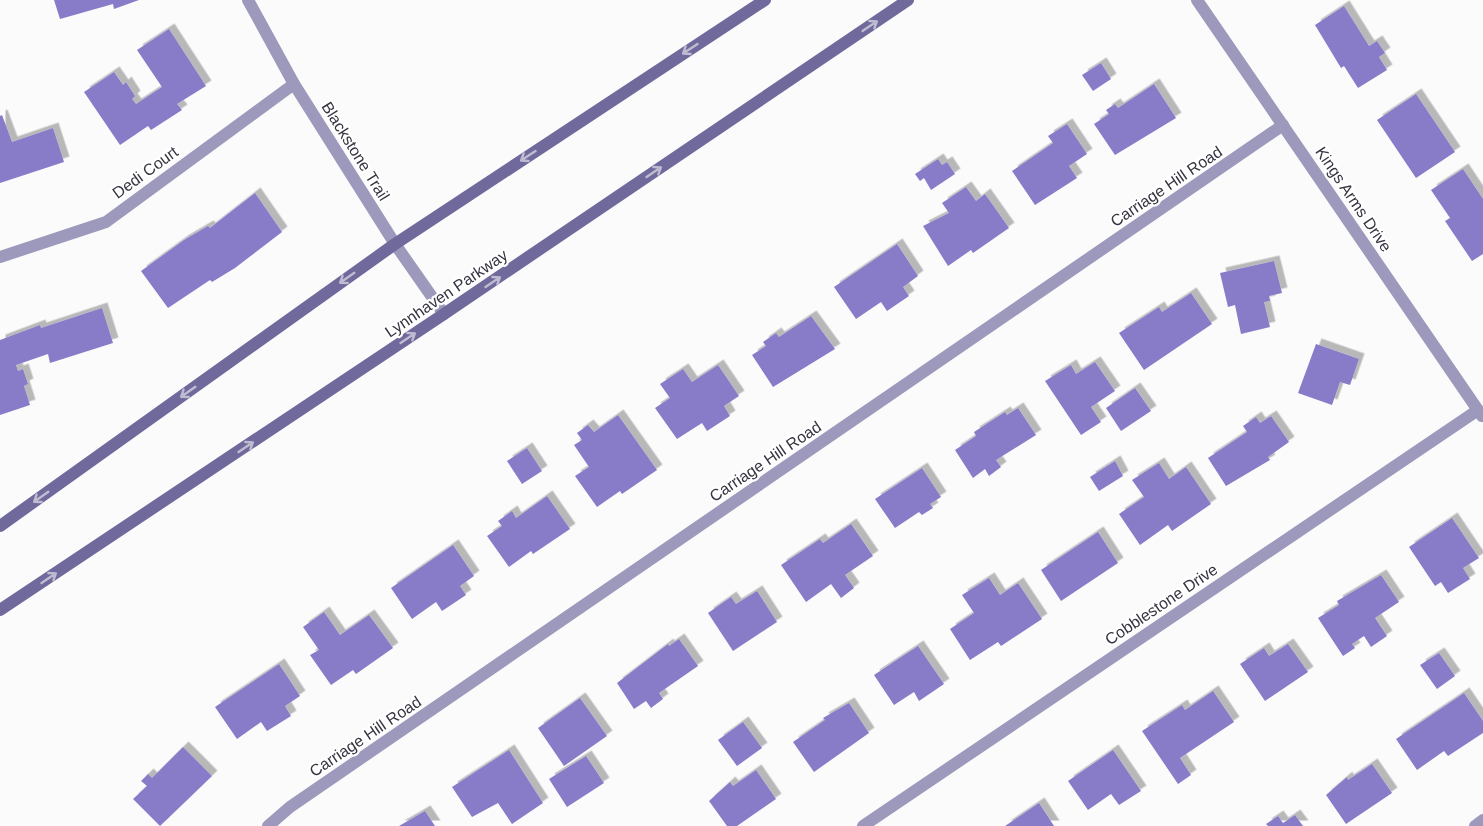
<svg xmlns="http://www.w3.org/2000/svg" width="1483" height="826" font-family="Helvetica,sans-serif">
	<defs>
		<filter id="shadow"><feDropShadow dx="5.5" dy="-5.5" stdDeviation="0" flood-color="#0004"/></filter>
	</defs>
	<rect width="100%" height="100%" fill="#fbfbfb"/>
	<g fill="#887bc9" filter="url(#shadow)">
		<path d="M54 0H139L114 9 113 4 60 19Z"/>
		<path d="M1344 6 1369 46 1377 41 1385 53 1379 57 1387 70 1358 88 1344 66 1341 68 1315 25Z"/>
		<path d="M169 29 206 86 177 104 182 110 151 130 148 126 120 145 84 92 114 72 123 85 126 82 135 96 132 99 136 104 162 87 137 50Z"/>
		<path d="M1101 63 1111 79 1093 91 1082 75Z"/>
		<path d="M1154 84 1176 118 1115 155 1094 124 1109 114 1106 110 1115 104 1118 108Z"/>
		<path d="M1416 94 1455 152 1416 178 1377 120Z"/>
		<path d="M2 115 12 142 53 128 64 162 0 183V116Z"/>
		<path d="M1067 124 1087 154 1069 166 1077 178 1035 205 1012 171 1053 143 1048 136Z"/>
		<path d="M938 159 942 165 947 162 955 174 931 190 924 178 920 181 915 174Z"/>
		<path d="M1463 169 1483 199V254L1472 261 1445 221 1450 218 1431 190Z"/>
		<path d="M966 187 976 201 985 194 1009 228 973 253 971 250 948 266 923 226 949 213 942 203Z"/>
		<path d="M255 193 282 232 235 268 212 282 210 280 168 308 141 271 184 240 208 226 210 228Z"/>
		<path d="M897 244 918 276 903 287 909 296 887 311 881 302 856 319 834 287Z"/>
		<path d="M1274 261 1282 293 1269 296 1270 301 1264 302 1270 327 1241 334 1235 305 1228 307 1220 273Z"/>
		<path d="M1191 293 1212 324 1144 370 1119 333 1159 307 1162 312Z"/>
		<path d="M102 308 113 343 50 363 48 354 16 365 18 371 23 369 28 384 24 386 30 405 0 415V340L40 325 41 328Z"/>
		<path d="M811 316 835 349 773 387 752 355 766 346 763 342 776 333 779 337Z"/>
		<path d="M1316 344 1359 359 1350 385 1340 382 1332 405 1298 393Z"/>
		<path d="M1095 362 1115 391 1091 407 1101 422 1081 435 1045 381 1071 365 1076 374Z"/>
		<path d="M718 365 739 396 724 406 730 416 707 431 702 423 677 439 655 408 670 398 660 384 683 369 692 382Z"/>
		<path d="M1135 388 1151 411 1121 431 1106 408Z"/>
		<path d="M1018 408 1036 435 996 460 1001 467 989 476 985 469 973 478 955 450 976 436 974 432 1005 412 1007 415Z"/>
		<path d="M618 415 657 470 622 494 620 491 597 507 575 476 589 467 574 445 582 440 577 433 588 425 594 432Z"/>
		<path d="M1271 416 1289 442 1268 457 1270 460 1226 486 1208 458 1247 432 1243 426 1256 417 1260 423Z"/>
		<path d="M527 448 542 471 522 484 507 461Z"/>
		<path d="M1115 461 1123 476 1099 491 1090 477Z"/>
		<path d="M1159 463 1169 479 1186 467 1211 504 1172 531 1168 525 1140 545 1119 514 1144 497 1132 480Z"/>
		<path d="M922 468 941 497 930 504 933 508 922 515 919 512 895 528 875 499Z"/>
		<path d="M547 496 570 529 533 554 531 551 509 567 487 536 502 526 498 521 512 511 516 518Z"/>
		<path d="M1452 518 1479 558 1463 568 1470 579 1448 593 1441 582 1435 586 1409 547Z"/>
		<path d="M851 524 873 556 845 575 854 588 841 598 831 584 806 602 781 565 820 539 823 543Z"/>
		<path d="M1098 532 1118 563 1061 601 1041 570Z"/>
		<path d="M453 545 474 576 460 586 466 595 442 611 436 602 412 619 391 588Z"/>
		<path d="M1381 575 1399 602 1375 618 1387 636 1371 647 1364 636 1352 644 1355 648 1343 656 1318 618 1339 605 1337 601Z"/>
		<path d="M989 578 1000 595 1018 583 1042 619 1001 646 998 642 970 660 950 629 974 613 962 595Z"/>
		<path d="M757 591 777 622 733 651 708 613 731 597 736 604Z"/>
		<path d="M324 612 340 635 369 615 393 648 356 674 353 670 331 685 310 655 319 650 303 627Z"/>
		<path d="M679 639 698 666 659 693 663 699 651 708 646 701 634 709 617 683 668 644 669 646Z"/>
		<path d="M1288 644 1308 672 1265 701 1240 664 1264 648 1269 656Z"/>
		<path d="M918 646 944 684 919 701 914 692 894 705 874 675Z"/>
		<path d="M1439 653 1455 676 1437 689 1420 665Z"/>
		<path d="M279 664 300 696 285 706 291 716 267 731 261 722 237 739 215 707Z"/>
		<path d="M1213 691 1234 722 1180 758 1191 775 1178 784 1142 731 1182 705 1185 710Z"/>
		<path d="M1464 693 1483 721V733L1448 756 1444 751 1417 770 1396 739Z"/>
		<path d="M580 698 607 736 564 766 538 728Z"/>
		<path d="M849 703 869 733 814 772 793 742 825 720 823 718Z"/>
		<path d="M743 722 762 748 737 766 718 740Z"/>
		<path d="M183 747 212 776 160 826 133 799 147 786 141 781 148 774 152 778Z"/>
		<path d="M509 750 543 803 512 824 498 803 472 817 452 787Z"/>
		<path d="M1113 750 1141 791 1119 805 1111 794 1088 810 1068 781Z"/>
		<path d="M586 756 604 783 567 807 549 779Z"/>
		<path d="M1372 764 1392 793 1346 824 1326 795 1347 777 1348 780Z"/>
		<path d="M756 770 776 799 737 826H727L709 801 730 782 733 786Z"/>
		<path d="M1039 803 1054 826H1005Z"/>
		<path d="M425 811 435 826H399Z"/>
		<path d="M1295 815 1303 826H1268L1266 824 1278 816 1283 823Z"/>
	</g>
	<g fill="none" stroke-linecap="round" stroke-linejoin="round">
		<g stroke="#9c99bc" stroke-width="12">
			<path d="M248 0 294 84 395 244 444 314"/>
			<path d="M1197 0 1482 416"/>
			<path d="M0 257 106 222 294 84"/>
			<path d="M268 826 290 807 1283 125"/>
			<path d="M863 826 1478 410"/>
			<path d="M1475 826 1483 820"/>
		</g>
		<g stroke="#70699c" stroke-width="12">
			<path d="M0 526 395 244 765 0"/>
			<path d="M0 610 444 314 908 0"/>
		</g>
	</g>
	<defs><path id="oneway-shaft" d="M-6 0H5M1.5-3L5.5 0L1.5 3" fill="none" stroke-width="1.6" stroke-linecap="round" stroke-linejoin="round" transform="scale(1.5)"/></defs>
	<g stroke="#bfbcd2">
		<use href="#oneway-shaft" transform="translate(870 26) rotate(-34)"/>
		<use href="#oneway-shaft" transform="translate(690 49) rotate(147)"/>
		<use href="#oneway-shaft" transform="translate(528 156) rotate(147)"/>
		<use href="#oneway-shaft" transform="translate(654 172) rotate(-34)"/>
		<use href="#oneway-shaft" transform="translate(347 278) rotate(145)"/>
		<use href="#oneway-shaft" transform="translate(493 282) rotate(-34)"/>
		<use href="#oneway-shaft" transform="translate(408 338) rotate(-34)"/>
		<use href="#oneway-shaft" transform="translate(188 392) rotate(145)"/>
		<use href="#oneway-shaft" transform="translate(246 447) rotate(-34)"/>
		<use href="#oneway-shaft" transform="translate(41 497) rotate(145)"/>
		<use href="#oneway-shaft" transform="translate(49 578) rotate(-34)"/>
	</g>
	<g text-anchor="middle" stroke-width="4.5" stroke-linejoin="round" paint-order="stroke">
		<g font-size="16" fill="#353440" stroke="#fff">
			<text transform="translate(356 151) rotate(58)" y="6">Blackstone Trail</text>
			<text transform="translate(145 172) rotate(-36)" y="6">Dedi Court</text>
			<text transform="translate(1166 186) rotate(-34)" y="6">Carriage Hill Road</text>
			<text transform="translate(1354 199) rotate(56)" y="6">Kings Arms Drive</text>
			<text transform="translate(446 293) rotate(-34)" y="6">Lynnhaven Parkway</text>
			<text transform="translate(765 461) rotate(-34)" y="6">Carriage Hill Road</text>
			<text transform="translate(1161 604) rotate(-34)" y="6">Cobblestone Drive</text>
			<text transform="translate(365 736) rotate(-34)" y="6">Carriage Hill Road</text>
		</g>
	</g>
</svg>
